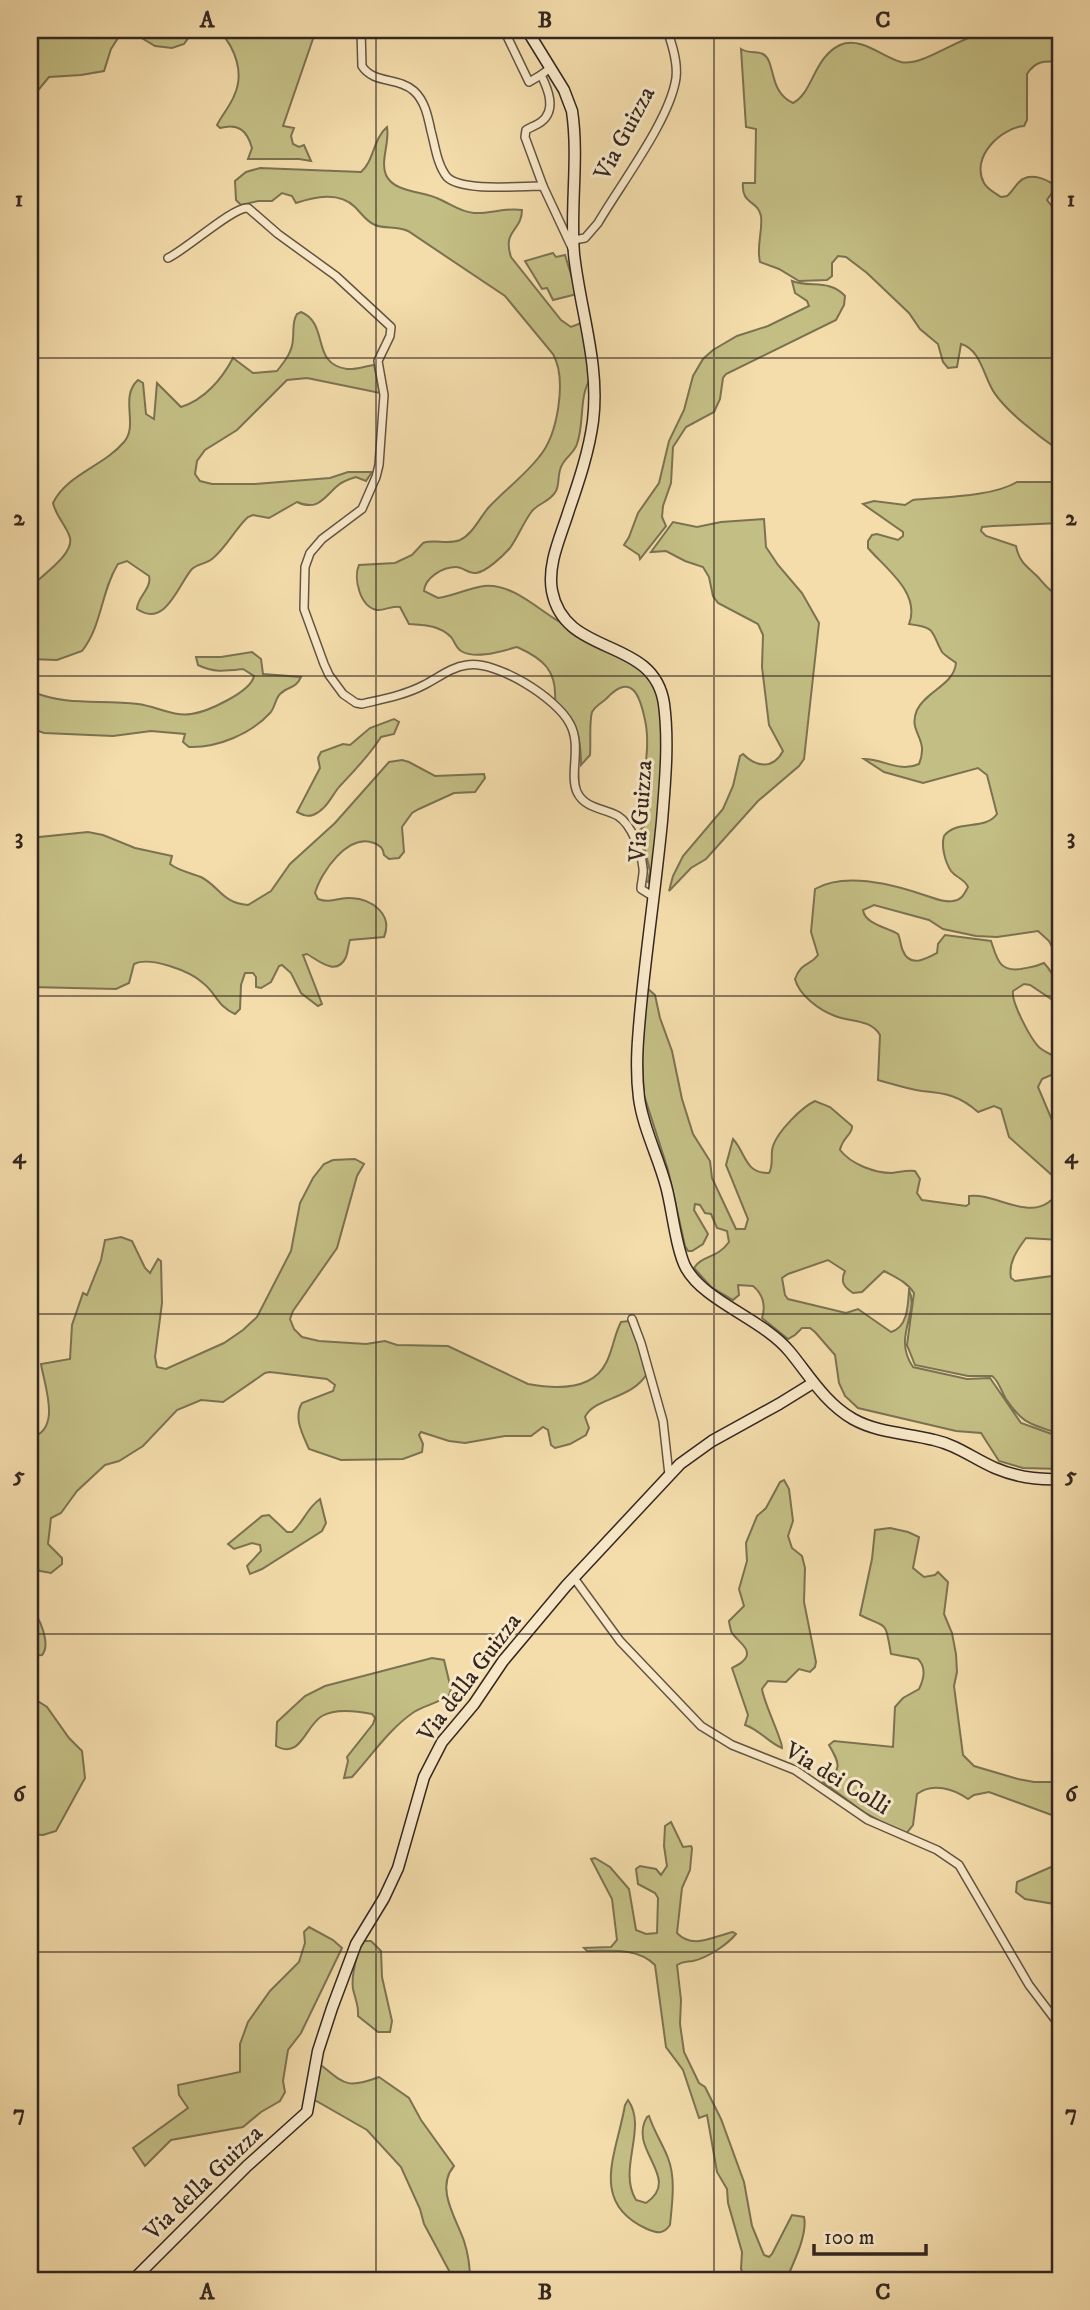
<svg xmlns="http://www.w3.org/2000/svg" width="1090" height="2310" font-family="'IM FELL DW Pica',serif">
	<rect width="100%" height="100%" fill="#f4dcab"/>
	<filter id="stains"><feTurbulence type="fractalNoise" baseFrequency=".00286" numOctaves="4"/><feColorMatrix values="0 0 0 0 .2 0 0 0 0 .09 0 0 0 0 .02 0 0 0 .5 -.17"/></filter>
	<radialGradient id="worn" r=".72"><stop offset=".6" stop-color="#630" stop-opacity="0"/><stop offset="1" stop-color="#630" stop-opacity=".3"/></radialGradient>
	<g fill="#c3be84" stroke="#7b7252" stroke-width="2">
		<path d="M30 30H194L184 44 172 48 155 46 135 34 120 35 111 49 104 71 81 75 49 77 30 100Z"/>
		<path d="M219 30H316L283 126 294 128 291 136 293 144 299 147 304 145 311 161 299 159H248L252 148C247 130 238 123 220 128L217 125C222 115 230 106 234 96 245 73 235 48 219 30Z"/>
		<path d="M1034 30H1054L1060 34V62C1045 61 1036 60 1027 74V120L1024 126C1001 128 970 157 984 183 987 189 995 193 1001 197L1007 196C1013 191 1017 182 1023 179 1033 173 1049 180 1056 187L1047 200 1051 205 1060 196V451C1041 438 1001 408 991 387 983 372 979 349 961 344L957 367 948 368 943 362 938 344 920 329 909 313 867 273 846 257 838 256 832 263V276L827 280 799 281 779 269 760 262C756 246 763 231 761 216 758 200 741 205 743 183H755L756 129 746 127 741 49C749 54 757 51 763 54 776 61 768 92 793 103 813 93 813 58 840 45 861 36 882 57 901 62 922 67 957 38 982 34 997 31 1010 36 1025 38L1030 36Z"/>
		<path d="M387 127C390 142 380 161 386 175 394 193 424 191 439 199 451 204 460 212 474 213 490 214 507 207 522 210 522 231 502 230 511 257L561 320 571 327 584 322 592 376C578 395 585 422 577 444 574 453 566 457 562 465 557 473 560 483 556 491 550 502 540 502 532 511 523 523 518 537 510 548 503 556 486 572 476 573 468 574 463 567 456 567 442 567 425 578 424 591L438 598C453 596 469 588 484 586 514 583 540 612 565 625 579 632 641 663 648 672 675 708 656 838 650 883L648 882 650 871 640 830 645 825 646 821C645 811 642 800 643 789 645 767 650 742 645 720 640 696 632 672 607 698 603 702 595 706 592 712 589 722 591 744 590 755L581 765C581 737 577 720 555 701 557 671 544 659 517 647 502 651 476 660 461 651 456 648 455 642 451 637 439 625 424 625 409 624L400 607C391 605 385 611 377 610 360 607 353 578 359 565L395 563 412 555 423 543C435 539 448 545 460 540 473 534 480 517 489 507 505 490 525 475 539 457 558 435 567 379 553 354L505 296 408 231C397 226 385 229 375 225 367 222 361 213 355 207 339 191 314 197 296 203L292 196 282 193 272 201H258L241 205 236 200 235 181 246 172 260 168 361 172C374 161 373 139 387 127Z"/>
		<path d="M553 253 556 257 565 255 577 294 553 300 547 288 542 289 525 261Z"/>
		<path d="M792 281C810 288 830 279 845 296L844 305 836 320 726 374 723 378 720 399 714 412 686 427 673 447 671 483 663 506 662 517 666 526 640 559 639 555 624 545 629 537 638 513 659 483 669 441 684 410 693 376 703 359 713 350 737 336 768 326 809 306 807 301 795 293Z"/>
		<path d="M301 312C330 324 310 364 347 369 356 370 365 366 374 365L380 393 307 378 287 380 237 430 205 450 197 461 195 474 200 481 212 484H255L330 478 348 472H372L366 481 356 477C349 479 342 481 336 487 323 499 317 511 297 502L269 518 253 515 248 517C235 529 226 548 212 559 206 564 197 564 192 569 179 583 166 629 137 609 137 597 152 589 149 576L127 561 118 564C101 591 102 626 82 651L57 660 30 659V588C40 576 74 555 70 538 67 526 56 517 53 503 66 475 104 466 124 442 139 425 119 397 138 380L143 383 146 414 154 419 157 383 181 407C204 400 222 379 233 358L253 373 277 371C285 361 293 351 293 338 294 329 292 322 297 314Z"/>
		<path d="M1017 482H1060V523L993 526 982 527 981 531 986 536 1016 546C1019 561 1025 565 1036 575 1044 583 1047 590 1058 595L1060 593V962L1049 941 1038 931 997 937 976 936 943 929 929 920 874 905 863 910C865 924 886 927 898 934 901 940 900 945 903 951 910 968 926 959 937 953L938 944 945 935 991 941C997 959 999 972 1021 969 1031 967 1035 967 1044 963 1055 975 1060 989 1060 1005L1030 985 1024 984 1013 991C1011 1002 1031 1040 1040 1048 1046 1053 1054 1055 1060 1060V1071L1042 1079 1038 1087 1060 1139V1240L1026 1238C1017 1250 1008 1263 1011 1278L1015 1281 1060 1275V1434C1032 1424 1024 1426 1006 1399 1001 1391 999 1381 992 1376H968L915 1365 907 1345 914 1293C907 1282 895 1277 884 1271L862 1292 853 1293C844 1287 840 1282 845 1271L828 1260 788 1274 782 1278 785 1295 788 1299 846 1313 858 1309 891 1332C908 1327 908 1305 909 1290 920 1312 892 1337 913 1367L967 1379 990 1378 1021 1423 1060 1437V1469L1023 1468 999 1461 981 1433 956 1431 858 1408 845 1396 839 1383 835 1355 815 1332 810 1328H802L795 1335 788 1339 762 1318C766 1306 763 1294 753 1286L738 1285 739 1295 733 1300 711 1287 694 1268C702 1255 717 1259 729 1242L727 1231 717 1228 711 1214 705 1213 700 1205 695 1204 694 1210 708 1234 703 1244 692 1251H688L685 1246 668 1170 644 1095 642 1059 646 987 655 995 660 1018 672 1051 682 1099 693 1134 710 1161 712 1178 736 1229H745L748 1219 726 1165 733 1139C746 1153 745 1174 769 1173 774 1165 770 1155 773 1146 778 1131 802 1107 815 1101L830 1107 852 1126C853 1134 842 1138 840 1150 851 1164 874 1173 892 1173 900 1172 907 1170 915 1171L920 1179 917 1193 922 1200 966 1206 969 1204V1196C998 1192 1035 1228 1059 1191L1060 1185 1054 1177 1009 1137 1001 1109 994 1106 978 1112C960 1096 946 1093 922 1091 907 1089 893 1084 878 1080L880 1035C871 1019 850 1022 835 1016 819 1010 799 995 795 979 801 962 810 966 818 955L811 932 815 889C845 872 891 884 921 894 932 897 942 903 953 901 962 900 964 894 968 887 964 878 956 878 951 871 945 862 941 846 944 836 957 819 985 831 997 814L987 775 978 768 923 783 884 772 864 759C884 759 899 773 919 764 930 737 907 733 917 710 926 691 954 685 956 663 953 660 945 656 942 652 930 631 938 628 909 624 921 593 886 569 868 548V541L872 535 877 534 898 540 903 536V532L863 504 874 501 905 505 913 500C942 497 992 497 1017 482Z"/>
		<path d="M764 519 766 547 778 565 802 593 819 623 804 759 799 766 758 801 706 859 691 868 669 891 673 876 683 856 723 809 733 786 740 756 743 754C756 767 773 770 783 751L769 725 762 667 763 635 758 624 718 603 713 596 709 577 703 567 685 561 666 551 651 552 673 522 697 527 721 522Z"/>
		<path d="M252 652 261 659 263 674 301 677C295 690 289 685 280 694 275 699 275 708 270 713 251 734 217 748 189 747L183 742 185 734 151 731 113 736 44 733 36 730 30 732V691C69 707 99 699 138 704 155 706 174 717 191 714 207 712 251 692 254 676L243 669C226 671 214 673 198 665L196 657H221Z"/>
		<path d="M394 719 399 722 394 734 381 737C369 756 354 771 339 787 331 797 326 810 313 815 307 817 303 815 297 812L320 768 318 758 321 752 343 744 350 745 370 728Z"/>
		<path d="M402 760 409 762 435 776 484 774 485 778 475 792 454 793 419 809 412 813 402 827 404 852 399 858 389 859 384 855C383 848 381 846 374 843 348 833 321 872 315 893L318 899C330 904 340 897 351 898 373 899 393 915 384 937L350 940C348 946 348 952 346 957 337 977 319 961 307 954L303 955 322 1004 318 1006 301 993 291 973 282 965 279 966 271 982 261 988 256 987V977L253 973H245L241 985 240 1009 235 1014C217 1006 217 994 203 983 190 971 150 956 134 964L129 983 116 989 30 987V838L88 832 103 835 135 848 172 856 170 864C179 871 191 873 201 877 220 887 222 903 248 905L271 891 290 864 335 823 389 762Z"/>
		<path d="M355 1159 364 1164 357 1176 337 1248 293 1311 290 1319 294 1329 302 1337 319 1341 366 1344 385 1341 397 1345 448 1346 528 1384C555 1389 592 1391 606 1363 613 1350 614 1335 621 1322L629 1321 635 1331 648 1372C633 1400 594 1397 585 1417L589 1428 586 1435 570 1444 555 1448 551 1445 548 1430 543 1427 531 1436H505L465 1443 449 1441 421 1432 419 1435 423 1444 422 1452 403 1459 341 1460 309 1449C303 1435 293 1418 302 1403L333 1391 335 1385 327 1379 270 1372 265 1373 223 1402 201 1400 177 1410 143 1446 119 1461 105 1465 77 1491 61 1513 51 1518 48 1544 62 1558V1564L51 1573 40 1571 30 1566V1438C62 1430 45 1388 41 1364L70 1359 72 1325 83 1293 87 1295 101 1260 105 1240 121 1237 132 1241 145 1268 150 1273 158 1259 161 1261 162 1303 155 1357 157 1367 166 1369 224 1343 243 1330 257 1317 291 1251 300 1203 313 1178 324 1164 333 1160Z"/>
		<path d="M784 1480 789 1489 793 1521 788 1536 792 1548 802 1556 805 1568 804 1602 816 1662 815 1667 810 1672 799 1669 786 1682 768 1681 762 1689C764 1704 783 1741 782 1748 769 1743 760 1730 745 1725L748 1715 732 1668C735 1666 739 1665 742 1662 756 1651 737 1641 732 1633 731 1632 729 1622 729 1621L744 1606 739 1589 747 1561 746 1543 757 1516 766 1508 780 1482Z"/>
		<path d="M320 1499 326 1523 322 1531 262 1569 250 1574 247 1566 261 1551 260 1545 252 1543 234 1549 228 1544 262 1516 269 1515 287 1532H292C304 1522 306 1509 320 1499Z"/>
		<path d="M890 1528 908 1532 919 1537 913 1568 924 1577 935 1575 938 1572 948 1582 944 1614 952 1633 956 1654 957 1672 954 1686 963 1755 974 1766 1018 1779 1034 1782H1060V1818L989 1792 974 1795 968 1799C954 1789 932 1782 917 1794L913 1825 905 1835 865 1813 823 1782C843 1770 840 1764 829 1745L834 1741 893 1747 895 1707 903 1698 919 1689C924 1679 927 1668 918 1659L891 1654C885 1619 888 1629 860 1615L872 1559 875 1530Z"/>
		<path d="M30 1608C40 1616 51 1645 42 1655L30 1656Z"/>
		<path d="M432 1658 444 1660 451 1689 449 1695C439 1703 425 1705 414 1712 390 1728 372 1755 352 1777L344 1778 348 1761 347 1757 373 1724 375 1718 372 1714C357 1711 336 1708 322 1716 305 1726 301 1760 276 1746L277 1722 305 1696 325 1686Z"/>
		<path d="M30 1696 47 1707 69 1738 82 1751 85 1778 56 1831 43 1835 30 1834Z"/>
		<path d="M671 1822 683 1847 691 1846 692 1848 690 1870 682 1888 677 1933C693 1950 714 1936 733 1932L736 1934C727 1945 707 1958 693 1961 686 1962 683 1961 677 1965L681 2000 680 2024 684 2052 699 2083 705 2087 721 2119 744 2182 752 2226 764 2255 769 2257 772 2254 792 2215 804 2217C808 2234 793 2264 786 2280H746L741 2269 742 2252 728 2203 727 2189 717 2172 707 2115 699 2118 683 2070 666 2047 655 1965C637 1947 610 1951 587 1951L584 1948 611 1947 617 1940 612 1899 591 1859 595 1858 610 1867 629 1889 636 1930 646 1934 657 1933 658 1898 655 1893 638 1884 636 1869 640 1866 656 1869 661 1875 667 1866 664 1846 665 1826Z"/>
		<path d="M1060 1863V1905L1025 1899 1016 1892 1017 1882Z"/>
		<path d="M309 1927 333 1940 342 1948 301 2033 288 2050 283 2081 285 2092 280 2101 261 2112 243 2127 171 2140 145 2166 133 2148 188 2108 179 2095 178 2085 240 2072V2044L248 2022 270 1991 299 1962 305 1943 304 1932Z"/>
		<path d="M364 1941H371L381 1951 382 1977 392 2021 390 2032H378L358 2016C359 2006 355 1998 353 1989 351 1977 357 1949 364 1941Z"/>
		<path d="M317 2062C344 2083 345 2090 379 2077L409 2098 421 2120 454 2166C435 2188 456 2218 464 2241 468 2253 470 2267 470 2280H454L424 2224 420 2209 401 2167 367 2130 313 2099Z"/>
		<path d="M628 2100C648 2128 617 2169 636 2200L646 2203C683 2178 627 2150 647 2117L649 2116C654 2131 662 2143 668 2158 676 2178 672 2204 670 2225 663 2235 657 2233 647 2229 588 2202 617 2153 625 2105Z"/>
	</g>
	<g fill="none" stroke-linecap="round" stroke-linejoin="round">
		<g stroke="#635444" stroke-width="10">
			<g id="street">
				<path d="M361 30 362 66C373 84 399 77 414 91 425 101 428 117 431 131 435 145 437 165 447 177 462 192 521 186 543 186L572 248"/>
				<path d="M504 30 529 82 541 75"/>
				<path d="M543 186 525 137 526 130C531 127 537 125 541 122 557 110 548 89 541 75L549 69"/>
				<path d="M574 240 585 238 598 223C620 185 670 120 676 78 678 62 672 44 667 30"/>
				<path d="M168 258C187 249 234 206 248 208L278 234 336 276 391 327 390 336 378 361 384 395 379 465 376 477 362 509 322 539 310 553 305 567 304 609 324 664 329 675 343 694 356 703 362 704C383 699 405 695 424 685 438 678 451 667 467 665 496 660 557 698 570 724 582 746 569 774 577 792 585 809 604 808 618 816 632 825 641 851 643 868 644 875 641 882 641 889L654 897"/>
				<path d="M632 1319 641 1343 663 1421 669 1475"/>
				<path d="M574 1578 620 1641 701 1726 732 1745 795 1770 868 1820 937 1850 959 1865 1029 1985 1060 2026"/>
			</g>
		</g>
		<g stroke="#332721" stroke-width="13">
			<g id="secondary">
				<path d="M527 30 564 90 572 111C579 158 570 207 574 254 580 310 600 364 593 421 589 451 579 481 569 510 561 536 547 564 552 591 565 659 654 635 664 704 669 742 665 783 662 821 656 883 647 944 641 1005 638 1036 635 1067 639 1098 643 1128 658 1156 666 1186 672 1207 676 1250 686 1268 705 1302 763 1319 790 1352 809 1375 825 1403 853 1419 878 1433 907 1433 934 1440 957 1445 974 1459 995 1468 1016 1477 1038 1480 1060 1479"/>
				<path d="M133 2280 247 2166 307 2112 318 2051 332 2008 356 1944 384 1898 398 1868 424 1777 442 1742 474 1704 503 1661 566 1586 680 1464 712 1441 779 1404 813 1383"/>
			</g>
		</g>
		<use href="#street" stroke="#f8e8c8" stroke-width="7"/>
		<use href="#secondary" stroke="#f8e8c8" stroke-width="10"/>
	</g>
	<path fill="none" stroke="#332721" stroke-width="2" stroke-opacity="0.55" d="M376 30V2280M714 30V2280M30 358H1060M30 676H1060M30 996H1060M30 1314H1060M30 1634H1060M30 1952H1060"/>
	<g text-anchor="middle" stroke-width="6" stroke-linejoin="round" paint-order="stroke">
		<g font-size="24" fill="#332721" stroke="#f8e8c8">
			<text transform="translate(624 133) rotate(-62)" y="8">Via Guizza</text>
			<text transform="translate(640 811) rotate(-86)" y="8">Via Guizza</text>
			<text transform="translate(469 1677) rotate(-53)" y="8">Via della Guizza</text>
			<text transform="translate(838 1778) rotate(31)" y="8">Via dei Colli</text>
			<text transform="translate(203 2182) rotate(-44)" y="8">Via della Guizza</text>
		</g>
	</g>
	<rect width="1090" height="2310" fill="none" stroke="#f4dcab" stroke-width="77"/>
	<path d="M814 2244v10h112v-10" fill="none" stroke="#332721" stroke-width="3.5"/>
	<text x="824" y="2244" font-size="21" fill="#332721" stroke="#f8e8c8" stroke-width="5" paint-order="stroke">100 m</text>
	<rect x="38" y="38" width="1014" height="2234" fill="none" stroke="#332721" stroke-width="2.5"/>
	<g font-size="23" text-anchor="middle" font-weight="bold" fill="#332721">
		<text x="207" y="27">A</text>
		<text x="545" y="27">B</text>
		<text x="883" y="27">C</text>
		<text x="19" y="206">1</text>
		<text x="1071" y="206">1</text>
		<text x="19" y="525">2</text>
		<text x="1071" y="525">2</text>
		<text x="19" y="844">3</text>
		<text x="1071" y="844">3</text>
		<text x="19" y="1163">4</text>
		<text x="1071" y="1163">4</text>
		<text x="19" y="1482">5</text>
		<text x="1071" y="1482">5</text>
		<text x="19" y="1801">6</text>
		<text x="1071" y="1801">6</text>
		<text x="19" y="2120">7</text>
		<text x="1071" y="2120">7</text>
		<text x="207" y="2299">A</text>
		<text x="545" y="2299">B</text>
		<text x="883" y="2299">C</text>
	</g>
	<rect width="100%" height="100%" filter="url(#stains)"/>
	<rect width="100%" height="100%" fill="url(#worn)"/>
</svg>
